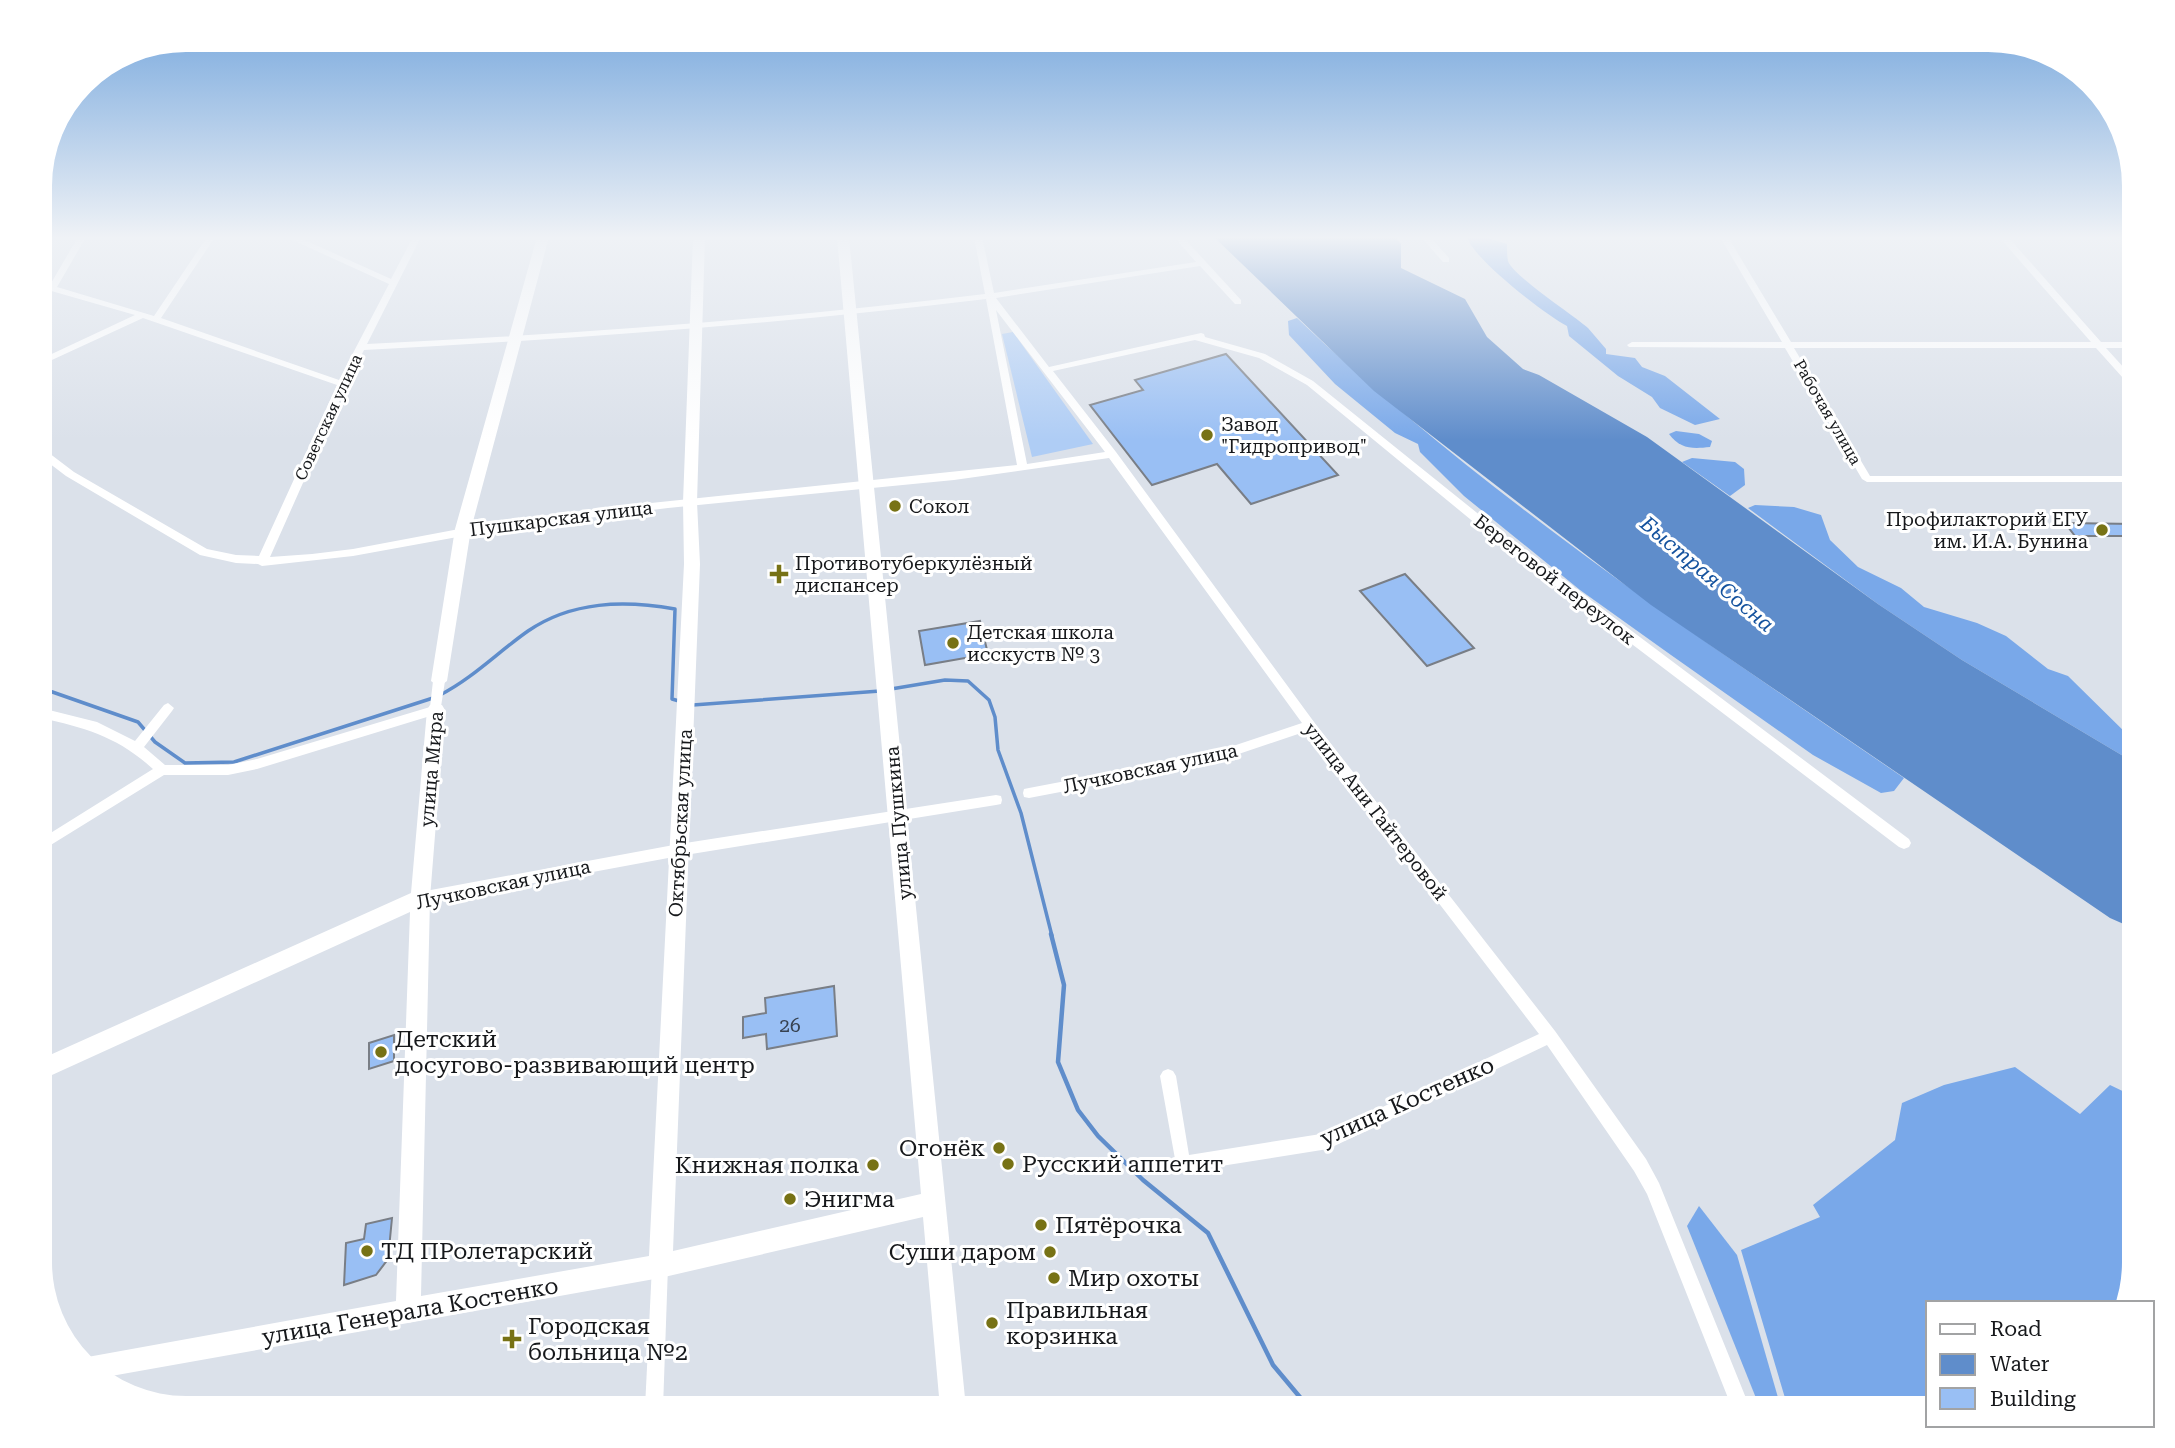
<svg xmlns="http://www.w3.org/2000/svg" width="2175" height="1448" font-family="'Roboto Serif',serif">
	<rect width="100%" height="100%" fill="#dbe1ea"/>
	<path fill="#afcdf5" d="M1013 332 1093 444 1032 457 1002 334Z"/>
	<g fill="#79a8e9">
		<path d="M1467 237H1484L1507 244C1507 249 1507 256 1508 261 1513 276 1573 315 1588 328 1594 335 1600 342 1606 349V354L1635 358 1642 367 1665 376 1720 419 1695 425 1660 408 1652 397 1618 376 1569 336 1567 326C1546 315 1473 259 1467 237Z"/>
		<path d="M1297 318C1481 493 1695 635 1904 778L1894 791 1881 793 1813 755 1671 655 1580 590 1464 496 1420 452 1418 444 1395 433 1335 384 1289 335 1288 321Z"/>
		<path d="M1676 431 1699 434 1712 441 1710 447C1692 449 1680 449 1669 434Z"/>
		<path d="M1692 458 1735 462 1744 469 1745 485 1730 496 1682 462Z"/>
		<path d="M1755 505 1794 507 1821 515 1830 540 1858 567 1901 588 1924 607 1977 623 2006 636 2048 669 2068 676 2135 742V763L1962 660 1878 604 1748 508Z"/>
		<path d="M2015 1067 2080 1114 2110 1085 2135 1097V1262L2122 1303H1928V1408H1788L1741 1250 1820 1217 1813 1205 1895 1140 1902 1103 1944 1085Z"/>
		<path d="M1699 1206 1737 1255 1781 1408H1760L1687 1226Z"/>
	</g>
	<path fill="#5f8dcb" d="M1214 237H1395L1401 244V268L1465 299 1487 337 1523 369 1539 375 1647 437 1878 604 1962 660 2135 763V929L2110 918 1651 605 1374 391Z"/>
	<g fill="none" stroke-linecap="round" stroke-linejoin="round">
		<g stroke="#5f8dcb" stroke-width="3.5">
			<path d="M41 688 138 722 155 742 185 763 234 762 433 698"/>
			<path d="M891 689 945 680 968 681 989 700 995 717 998 750 1021 813 1052 936"/>
			<path d="M440 695C473 678 498 652 528 631 572 601 624 600 675 609L672 699 679 701"/>
			<path d="M693 705 880 691"/>
		</g>
		<path stroke="#5f8dcb" stroke-width="4.5" d="M1051 934 1064 985 1058 1062 1078 1110 1098 1136 1143 1180 1208 1233 1273 1365 1309 1408"/>
	</g>
	<g fill="#99bff4" stroke="#797e86" stroke-width="2">
		<path d="M1226 354 1338 475 1251 504 1217 464 1152 485 1090 405 1143 390 1135 380Z"/>
		<path d="M2065 523 2135 524V536H2075Z"/>
		<path d="M1405 574 1474 648 1427 666 1360 591Z"/>
		<path d="M980 621 988 654 925 665 919 631Z"/>
		<path d="M834 986 837 1036 767 1049 766 1034 743 1038V1017L766 1013 765 998Z"/>
		<path d="M394 1035V1061L369 1069V1043Z"/>
		<path d="M392 1218 388 1259 376 1275 344 1285 346 1243 364 1239 366 1224Z"/>
	</g>
	<g fill="none" stroke-linecap="round" stroke-linejoin="round">
		<g fill="#fff" fill-rule="evenodd">
			<path d="M78 237H86L57 287 154 316 207 237H215L161 318 339 380 389 284 286 237H298L391 279 413 237H421L367 344C574 334 780 319 985 294L974 237H982L994 293 1196 262 1174 237H1183L1241 300V304H1235L1200 266 996 298 1049 367 1201 333 1204 334 1205 337 1265 354 1313 381 1512 541 1909 839 1911 843 1909 847 1904 849 1899 847 1504 547 1307 385 1259 358 1195 340 1053 371 1116 452 1314 722 1555 1031 1646 1159 1659 1183 1750 1408H1732L1647 1194 1634 1171 1547 1045 1328 1149 1183 1172 1177 1170 1160 1076 1163 1071 1168 1069 1173 1071 1176 1076 1189 1155 1327 1133 1539 1034 1307 731 1212 763 1029 798 1024 797 1023 793 1024 789 1029 788 1212 753 1302 723 1109 458 954 480 668 508 507 528 353 556 262 566 258 564 236 563 200 555 66 476 41 457V449L45 450 74 472 207 549 236 555 259 556 337 385 143 318 41 365V359L135 315 41 288V283L50 285ZM986 299 1017 465 622 506 507 520 353 549 312 554 270 557 347 384 364 350C572 339 780 324 986 299ZM996 310 1105 452 1027 464Z"/>
			<path d="M1421 237H1430L1449 258V262H1443Z"/>
			<path d="M1720 237H1728L1791 342H2091L1999 237H2008L2101 342H2135V348H2106L2135 380V389L2132 388 2096 348H1794L1870 476H2135V482H1867L1862 479 1785 348 1629 347 1627 345 1632 342H1782Z"/>
			<path d="M439 677 445 681 440 713 257 769 228 775H164L41 851V839L153 769C118 737 86 728 41 718V708L97 722 135 741 164 705 168 703 174 708 172 711 144 747 165 765H228L257 759 430 707 433 681Z"/>
			<path d="M996 795 1001 796 1002 800 1001 804 996 805 679 856 420 904 415 902 413 898 415 894 420 892 679 844Z"/>
			<path d="M660 1258 666 1260 668 1266 663 1408H645L652 1266 654 1260Z"/>
		</g>
		<g fill="#fff" fill-rule="evenodd">
			<path d="M537 237H549L471 529 447 681 439 687 431 681 455 529Z"/>
			<path d="M693 237H705L697 502 700 564 673 1251 921 1194 837 237H849L966 1408H940L923 1217 660 1278 100 1378 82 1358 396 1301 410 912 41 1080V1059L411 893 427 710 430 705H442L445 710 430 898 421 1296 649 1256 684 564 683 502Z"/>
		</g>
	</g>
	<linearGradient id="sky" x2="0" y2="1"><stop stop-color="#71a4dc"/><stop offset="0.54" stop-color="#eff2f6"/><stop offset="1" stop-color="#eff2f6" stop-opacity="0"/></linearGradient>
	<rect width="2175" height="440" fill="url(#sky)"/>
	<g fill="#777215" stroke="#fff" stroke-width="2.5">
		<circle cx="1207" cy="435" r="7"/>
		<circle cx="895" cy="506" r="7"/>
		<circle cx="2102" cy="530" r="7"/>
		<path d="M775.5 563.5h7v7h7v7h-7v7h-7v-7h-7v-7h7z"/>
		<circle cx="953" cy="643" r="7"/>
		<circle cx="381" cy="1052" r="7"/>
		<circle cx="999" cy="1148" r="7"/>
		<circle cx="1008" cy="1164" r="7"/>
		<circle cx="873" cy="1165" r="7"/>
		<circle cx="790" cy="1199" r="7"/>
		<circle cx="1041" cy="1225" r="7"/>
		<circle cx="367" cy="1251" r="7"/>
		<circle cx="1050" cy="1252" r="7"/>
		<circle cx="1054" cy="1278" r="7"/>
		<circle cx="992" cy="1323" r="7"/>
		<path d="M508.5 1328.5h7v7h7v7h-7v7h-7v-7h-7v-7h7z"/>
	</g>
	<g text-anchor="middle" stroke-width="6" stroke-linejoin="round" paint-order="stroke">
		<g font-size="16" fill="#16181b" stroke="#fff">
			<text transform="translate(1828 412) rotate(60)" y="6">Рабочая улица</text>
			<text transform="translate(328 417) rotate(-65)" y="6">Советская улица</text>
		</g>
		<g font-size="19" fill="#16181b" stroke="#fff" text-anchor="start">
			<text x="1221" y="431">Завод<tspan x="1221" dy="22">"Гидропривод"</tspan></text>
			<text x="909" y="513">Сокол</text>
			<text x="2088" y="526" text-anchor="end">Профилакторий ЕГУ<tspan x="2088" dy="22">им. И.А. Бунина</tspan></text>
			<text x="795" y="570">Противотуберкулёзный<tspan x="795" dy="22">диспансер</tspan></text>
			<text x="967" y="639">Детская школа<tspan x="967" dy="22">исскуств № 3</tspan></text>
		</g>
		<g font-size="19" fill="#16181b" stroke="#fff">
			<text transform="translate(561 518) rotate(-7)" y="7">Пушкарская улица</text>
			<text transform="translate(1555 579) rotate(38)" y="7">Береговой переулок</text>
			<text transform="translate(1150 768) rotate(-12)" y="7">Лучковская улица</text>
			<text transform="translate(431 769) rotate(-85)" y="7">улица Мира</text>
			<text transform="translate(1376 811) rotate(52)" y="7">улица Ани Гайтеровой</text>
			<text transform="translate(680 823) rotate(-87)" y="7">Октябрьская улица</text>
			<text transform="translate(898 823) rotate(-95)" y="7">улица Пушкина</text>
			<text transform="translate(503 884) rotate(-12)" y="7">Лучковская улица</text>
		</g>
		<g font-size="19" fill="#374251">
			<text x="790" y="1032">26</text>
		</g>
		<g font-size="21" font-style="italic" fill="#14529e" stroke="#fff">
			<text transform="translate(1707 574) rotate(40)" y="7">Быстрая Сосна</text>
		</g>
		<g font-size="23" fill="#16181b" stroke="#fff" text-anchor="start">
			<text x="395" y="1047">Детский<tspan x="395" dy="26">досугово-развивающий центр</tspan></text>
			<text x="985" y="1156" text-anchor="end">Огонёк</text>
			<text x="1022" y="1172">Русский аппетит</text>
			<text x="859" y="1173" text-anchor="end">Книжная полка</text>
			<text x="804" y="1207">Энигма</text>
			<text x="1055" y="1233">Пятёрочка</text>
			<text x="381" y="1259">ТД ПРолетарский</text>
			<text x="1036" y="1260" text-anchor="end">Суши даром</text>
			<text x="1068" y="1286">Мир охоты</text>
			<text x="1006" y="1318">Правильная<tspan x="1006" dy="26">корзинка</tspan></text>
			<text x="528" y="1334">Городская<tspan x="528" dy="26">больница №2</tspan></text>
		</g>
		<g font-size="23" fill="#16181b" stroke="#fff">
			<text transform="translate(1407 1101) rotate(-24)" y="8">улица Костенко</text>
			<text transform="translate(410 1311) rotate(-10)" y="8">улица Генерала Костенко</text>
		</g>
	</g>
	<path d="M0 0H2175V1448H0ZM186 52H1988A134 134 0 0 1 2122 186V1262A134 134 0 0 1 1988 1396H186A134 134 0 0 1 52 1262V186A134 134 0 0 1 186 52Z" fill="#fff" fill-rule="evenodd"/>
	<rect x="1926" y="1301" width="228" height="126" fill="#ffffff" stroke="#a2a3a4" stroke-width="2"/>
	<rect x="1940" y="1324" width="35" height="10" fill="#ffffff" stroke="#a2a3a4" stroke-width="2"/>
	<text x="1990" y="1336" font-size="21" fill="#16181b">Road</text>
	<rect x="1940" y="1354" width="35" height="21" fill="#5f8dcb" stroke="#a2a3a4" stroke-width="2"/>
	<text x="1990" y="1371" font-size="21" fill="#16181b">Water</text>
	<rect x="1940" y="1388" width="35" height="21" fill="#99bff4" stroke="#a2a3a4" stroke-width="2"/>
	<text x="1990" y="1406" font-size="21" fill="#16181b">Building</text>
</svg>
